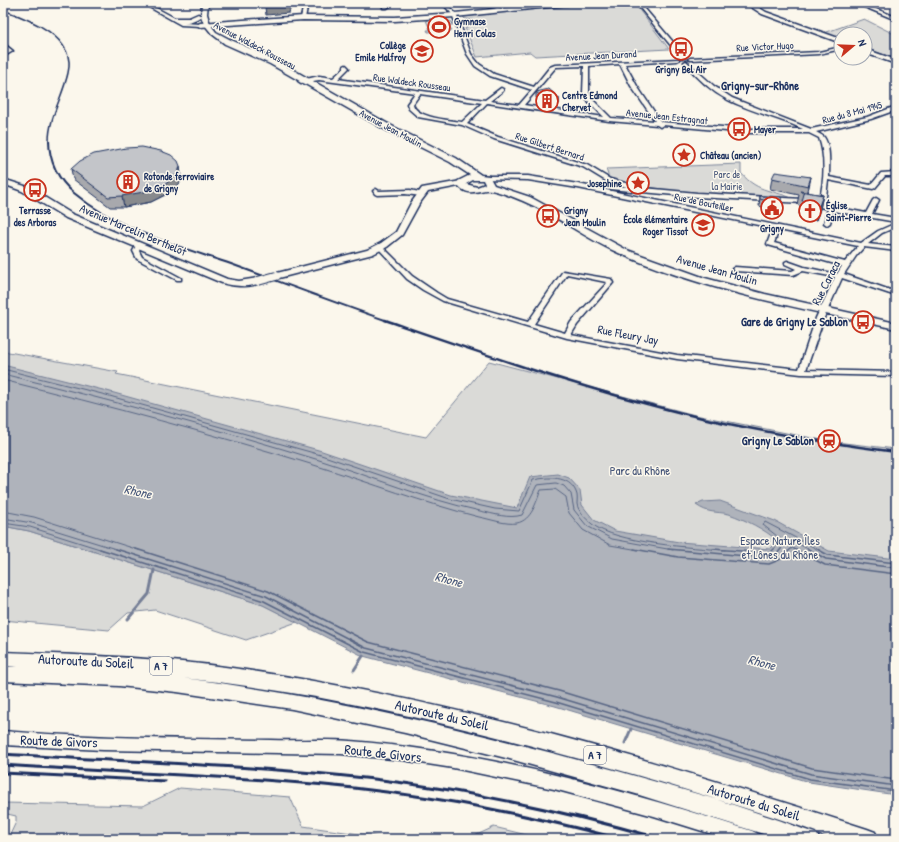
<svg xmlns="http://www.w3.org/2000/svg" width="899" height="842" font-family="'Patrick Hand',sans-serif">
	<rect width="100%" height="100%" fill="#fbf7ec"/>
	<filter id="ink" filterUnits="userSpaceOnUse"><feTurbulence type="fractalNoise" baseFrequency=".025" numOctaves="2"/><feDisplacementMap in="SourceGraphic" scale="8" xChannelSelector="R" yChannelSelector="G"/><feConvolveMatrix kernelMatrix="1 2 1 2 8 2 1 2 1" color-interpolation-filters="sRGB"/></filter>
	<g filter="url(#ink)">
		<g fill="#dadad7" stroke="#7a849a">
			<path d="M579 3H634L669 49 535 56 530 52 477 57 465 28H467L464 21 473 20 465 19 463 17Z"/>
			<path d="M443 18 452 22 453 25H449L452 31 428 32 427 30H430L426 20Z"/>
			<path d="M864 19 896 35V59L865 48V34H841V39L824 33Z"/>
			<path d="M741 164V173C759 194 774 189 796 200 733 196 670 195 609 178L606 169Z"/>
			<path d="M3 351 118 372 116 374 426 437 489 361 695 415 827 441 896 449V693L3 446Z"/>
			<path d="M3 526 29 531 263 605 297 622 246 640 155 610 128 613 109 630 3 620Z"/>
			<path d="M180 788 290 797 303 826 394 839H8L16 822V816L3 813V801L4 803 143 806Z"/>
			<path d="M494 827 543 839H468Z"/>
		</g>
		<path fill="#afb3bb" stroke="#747e96" d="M3 365 107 391 322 451 451 495 517 508 530 477 558 474 569 478 580 490 582 505 594 520 615 531 679 542 770 549 778 541C764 529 746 520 729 514 715 511 709 514 696 505L703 502 720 501 775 521 829 551 896 559V795L809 782 555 706 363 656 263 605 29 531 3 526Z"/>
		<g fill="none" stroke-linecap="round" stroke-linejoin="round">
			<g stroke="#566483" stroke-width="1">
				<path d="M3 369 106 395 321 455 450 499 495 509 519 511 533 480C548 477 569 475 576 492 578 496 577 500 577 504 578 511 586 519 592 524 615 543 694 548 725 550"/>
				<path d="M3 374C109 400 215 428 319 460 373 477 425 499 480 511 494 514 509 519 522 515L537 485 556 483 564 486 571 494 574 510 587 526 612 539 673 550"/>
				<path d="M3 380C108 406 214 434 317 466 371 483 424 503 479 517 490 519 506 525 517 523 532 520 536 502 541 490L555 489 566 497 569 513 583 530 610 545 639 550"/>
				<path d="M3 511 34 517 139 550"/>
				<path d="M3 518 32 523 119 550"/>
				<path d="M3 523 30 527 103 550"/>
				<path d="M773 550 782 540 763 525 765 522 819 550"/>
				<path d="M780 550 789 539 810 550"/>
				<path d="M790 550 792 548 796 550"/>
			</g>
			<g stroke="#566483" stroke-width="1.5">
				<path d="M100 549 264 601 364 652 556 702 810 779 896 791"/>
				<path d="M116 549 266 596 366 648 557 697 811 774 896 786"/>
				<path d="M136 549 268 591 368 642 559 691 812 768 896 780"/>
				<path d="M634 549 678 557 769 564 779 560 791 549"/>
				<path d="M668 549 769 558 776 555 781 549"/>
				<path d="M713 549 770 553 774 549"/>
				<path d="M794 549 825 565 896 574"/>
				<path d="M808 549 826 559 896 568"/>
				<path d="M817 549 828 555 896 563"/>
			</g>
			<g stroke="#747e96" stroke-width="3">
				<path d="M128 619 149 594 154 570"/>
				<path d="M354 670 363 656"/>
				<path d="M625 743 631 729"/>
			</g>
			<g stroke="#1b2f5e" stroke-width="3">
				<g id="minor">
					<path d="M46 3H82L80 4H48Z"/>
					<path d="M142 3H147L184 23 200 24 202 25 200 26 181 25Z"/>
					<path d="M304 3H308L305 18 303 19 301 18Z"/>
					<path d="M390 3H395L387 8H383V6Z"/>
					<path d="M442 3H446L456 14 471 54 479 64 494 74 534 87 550 67 555 65 679 59V60L677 61 625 64 637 86 661 122 747 129H803C779 118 752 112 728 100 711 91 696 77 684 62L686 61 714 86 732 98 811 129 867 117 896 106V110L871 119 816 132C818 133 822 135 824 137 831 147 829 165 829 177L871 185 881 173 896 172V176H885L875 188 873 189 828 180 825 205 866 213 873 200 876 198 879 200 872 214 896 218V222L833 211 830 223 827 225 824 223 828 209 803 203 697 197 609 189 606 187 607 186 627 187 606 181 583 167 494 139 462 125 418 117 409 109 407 104 415 93 319 80 301 83 298 81 319 76 333 78 344 68V66L346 65 349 68 338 79 485 100 501 88 503 89V91L490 101 519 105 532 90 490 76 475 66 467 54 452 14ZM620 64 631 86 655 121 611 118 592 99 589 93V66ZM584 66 583 93 588 101 604 117 524 105 556 67ZM420 94 482 103 462 122C449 120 416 118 413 104ZM487 103 609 121 657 125 660 127 663 125 747 133H809L819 138C826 158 824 182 819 203L803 199 697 193 633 187 634 186 633 185 610 179 587 165 498 137 467 124Z"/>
					<path d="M478 3H485L506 10 504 11Z"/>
					<path d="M636 3H640L685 56V58H681Z"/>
					<path d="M855 3H861L896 17V20Z"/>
					<path d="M889 3H894L896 5V8Z"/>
					<path d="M3 43 13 51 3 57V54L8 51 3 46Z"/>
					<path d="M841 47V49L819 54 690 60 688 59 690 58 819 52Z"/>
					<path d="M486 176H528L578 184 861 243 878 231 896 223V227L882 233 868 244 896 247V251L864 247 856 256 844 274 896 292V296L842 278 824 318 806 370 896 372V376L801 374 677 359 567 338 443 301 423 290 407 279 378 248V246H382L412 276 437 293 447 299 528 322 563 271 611 279 613 283 612 284 577 325 571 335 677 355 799 369 816 318 835 277 803 271 793 275 735 271 732 269 735 267 792 271 796 269 785 264V262L787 261 804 267 837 274 842 266 768 245 767 244 773 228 578 188 528 180 484 179 483 178ZM779 230 858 246 845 262 774 243ZM567 274 606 282 607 283 571 322 565 333 534 324Z"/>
					<path d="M376 189 379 191 410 190 424 193 425 194 422 196 405 194 377 195 375 194 373 191Z"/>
					<path d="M139 243 142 245 139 251 142 257 181 278V280H177L137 259 133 251 137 244Z"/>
				</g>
			</g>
			<g stroke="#1b2f5e" stroke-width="3">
				<g id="tertiary">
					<path d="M552 3H571L568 5 455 17 395 21 303 20 200 27 197 25 200 23 303 16 395 17 455 13Z"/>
					<path d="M745 3H752L766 12 841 39V43L762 14Z"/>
					<path d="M865 49 896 60V64L865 53Z"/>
					<path d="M3 179 28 187 72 214 227 279 239 281 258 278 262 281C252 289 234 286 222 283L66 218 22 191 3 184Z"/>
					<path d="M461 181 465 183 464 185 428 192 419 204 402 235 387 247 373 254 279 278 276 279 272 276 273 274 367 250 381 243 396 232 411 203 422 188Z"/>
				</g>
			</g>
			<g stroke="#1b2f5e" stroke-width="3">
				<g id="secondary">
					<path d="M202 3H208L207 14 210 24 216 32 231 40 276 60 390 125 456 158 481 175 489 176 494 185 530 197 627 250 705 278 765 294 896 323V329C804 309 709 292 621 254 587 240 557 215 523 201 513 197 501 192 491 190 481 188 469 199 458 185V181L470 175 450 162 384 129 270 64 225 44 212 34 204 24 201 16C194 22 180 25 173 20L176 18H189L198 14 201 16ZM473 180H483L485 184 477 187 466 184Z"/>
					<path d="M3 731C92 738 181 739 270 740 297 741 324 739 350 741 488 752 621 789 752 831L758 834 761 839H728L654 816 554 789 453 768 402 760 341 754 103 750 3 745Z"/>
				</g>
			</g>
			<g stroke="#1b2f5e" stroke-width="3">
				<path id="motorway" d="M3 652C77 655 151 657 225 667 445 697 657 761 867 829L875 832 878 839C865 839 851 841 838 839 821 837 791 824 773 818 728 803 682 788 636 775 487 732 337 694 183 678 331 697 475 731 618 771 684 790 751 808 816 832L819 839H779L636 794 506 758 405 733 292 709 177 692 119 686 3 681V667H18L3 666Z"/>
			</g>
			<use href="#minor" fill="#fbf7ec" fill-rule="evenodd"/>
			<use href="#tertiary" fill="#fbf7ec" fill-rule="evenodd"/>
			<use href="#secondary" fill="#fbf7ec" fill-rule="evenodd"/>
			<use href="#motorway" fill="#fbf7ec" fill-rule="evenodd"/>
			<path stroke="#1b2f5e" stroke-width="1.5" d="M3 10C29 19 77 37 68 73 63 96 49 117 49 141"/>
			<path stroke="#1b2f5e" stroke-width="2" d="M49 140C49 161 58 180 74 193 118 230 178 246 231 264 283 283 336 303 388 321"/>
			<path stroke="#1b2f5e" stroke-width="2.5" d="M385 320C487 355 589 391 694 416 760 432 828 443 896 452"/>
			<g stroke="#1b2f5e" stroke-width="3">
				<path d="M3 754C126 762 251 765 374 779 472 791 567 812 662 839"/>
				<path d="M3 765C136 774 270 776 402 794 476 804 548 820 620 839"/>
				<path d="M3 773 165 781"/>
			</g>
			<g stroke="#1b2f5e" stroke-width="10" stroke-linecap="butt">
				<path id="tertiary-bridge" d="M258 281 276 276"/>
			</g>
			<use href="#tertiary-bridge" stroke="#fbf7ec" stroke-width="8"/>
		</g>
		<g fill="#a8a9ad" stroke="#1b2f5e">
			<path d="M536 92 559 98V104L545 106 536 98Z"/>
			<path d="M180 166 181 176 180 183 169 193 151 202 124 207H110L73 179 71 169Z"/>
			<path d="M811 177 807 192 823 195 820 209 816 220 801 219 802 215 799 214 801 207 797 204 799 195 770 189 772 178Z"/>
			<path d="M760 196 782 205 781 212 759 206Z"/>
		</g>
		<g fill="#888a8d" stroke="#1b2f5e">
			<path d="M289 3H292L289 13 266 15 265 7Z"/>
			<path d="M559 98V104L545 106 546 100Z"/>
			<path d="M180 166 181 176 180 183 169 193 151 202 124 207 122 196Z"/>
			<path d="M811 177 809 187 806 196 808 186Z"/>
			<path d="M823 195 820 209 816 220 819 206Z"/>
		</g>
		<g fill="#c3c5c9" stroke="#1b2f5e">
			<path d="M266 3H289V5L265 7Z"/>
			<path d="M549 89 559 98 546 100 536 92Z"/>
			<path d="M142 147 161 151 171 155 178 161 180 166 178 173 167 183 149 191 122 196 108 197 71 169 80 161 94 154 126 148Z"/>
			<path d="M775 172 811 177 808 186 772 178Z"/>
			<path d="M800 191 823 195 819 206 804 205 806 201H802L804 194Z"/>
			<path d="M760 196 781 197 782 205 760 199Z"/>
		</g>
	</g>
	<defs>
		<g id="stadium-ring" transform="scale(1.15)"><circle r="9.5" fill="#fbf7ec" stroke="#c8321e" stroke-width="1.5"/><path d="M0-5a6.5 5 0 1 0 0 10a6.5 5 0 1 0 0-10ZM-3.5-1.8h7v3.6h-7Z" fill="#c8321e"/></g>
		<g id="bus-ring" transform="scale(1.15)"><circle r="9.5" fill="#fbf7ec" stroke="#c8321e" stroke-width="1.5"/><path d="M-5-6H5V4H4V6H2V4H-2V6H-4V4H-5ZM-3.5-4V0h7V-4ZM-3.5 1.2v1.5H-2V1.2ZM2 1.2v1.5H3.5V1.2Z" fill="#c8321e"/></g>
		<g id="school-ring" transform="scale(1.15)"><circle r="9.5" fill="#fbf7ec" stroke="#c8321e" stroke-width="1.5"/><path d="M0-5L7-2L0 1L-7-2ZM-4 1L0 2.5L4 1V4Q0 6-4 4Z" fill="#c8321e"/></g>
		<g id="building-ring" transform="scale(1.15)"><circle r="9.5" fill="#fbf7ec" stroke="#c8321e" stroke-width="1.5"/><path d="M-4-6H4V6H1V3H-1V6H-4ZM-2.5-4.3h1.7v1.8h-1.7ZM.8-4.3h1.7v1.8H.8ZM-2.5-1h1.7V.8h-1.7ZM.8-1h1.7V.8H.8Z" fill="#c8321e"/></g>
		<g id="sight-ring" transform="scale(1.15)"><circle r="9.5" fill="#fbf7ec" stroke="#c8321e" stroke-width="1.5"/><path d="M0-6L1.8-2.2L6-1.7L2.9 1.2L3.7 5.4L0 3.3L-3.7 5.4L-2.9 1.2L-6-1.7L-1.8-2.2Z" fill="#c8321e"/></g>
		<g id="civic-ring" transform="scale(1.15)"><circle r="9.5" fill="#fbf7ec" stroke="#c8321e" stroke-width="1.5"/><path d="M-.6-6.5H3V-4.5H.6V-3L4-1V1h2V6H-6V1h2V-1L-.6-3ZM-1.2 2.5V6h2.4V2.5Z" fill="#c8321e"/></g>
		<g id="church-ring" transform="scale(1.15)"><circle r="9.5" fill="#fbf7ec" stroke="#c8321e" stroke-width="1.5"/><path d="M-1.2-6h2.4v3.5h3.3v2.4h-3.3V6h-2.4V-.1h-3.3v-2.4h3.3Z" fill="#c8321e"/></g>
		<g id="station-ring" transform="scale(1.15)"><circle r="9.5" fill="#fbf7ec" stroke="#c8321e" stroke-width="1.5"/><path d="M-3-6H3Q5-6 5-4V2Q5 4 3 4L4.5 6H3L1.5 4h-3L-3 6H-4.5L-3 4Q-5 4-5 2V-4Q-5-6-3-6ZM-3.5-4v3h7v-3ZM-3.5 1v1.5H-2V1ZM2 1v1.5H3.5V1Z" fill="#c8321e"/></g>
	</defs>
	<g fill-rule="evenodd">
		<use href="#stadium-ring" x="439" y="27"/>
		<use href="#bus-ring" x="681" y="49"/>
		<use href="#school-ring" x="422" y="51"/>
		<use href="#building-ring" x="547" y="101"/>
		<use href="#bus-ring" x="739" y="129"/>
		<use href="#sight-ring" x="684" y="155"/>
		<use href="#building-ring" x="128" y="182"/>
		<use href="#sight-ring" x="638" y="183"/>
		<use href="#bus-ring" x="35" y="190"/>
		<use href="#civic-ring" x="772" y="208"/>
		<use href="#church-ring" x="810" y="211"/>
		<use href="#bus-ring" x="548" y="216"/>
		<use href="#school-ring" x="703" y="225"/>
		<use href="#bus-ring" x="863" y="322"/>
		<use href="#station-ring" x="829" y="441"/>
	</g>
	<g text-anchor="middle" stroke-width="3" stroke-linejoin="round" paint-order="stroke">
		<g font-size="10" font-weight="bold" fill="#1b2f5e" stroke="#fbf7ec" text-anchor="start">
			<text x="454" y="25">Gymnase<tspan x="454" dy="12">Henri Colas</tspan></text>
			<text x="406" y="49" text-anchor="end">Collège<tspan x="406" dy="12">Emile Malfroy</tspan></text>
			<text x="681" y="73" text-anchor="middle">Grigny Bel Air</text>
			<text x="562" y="99">Centre Edmond<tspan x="562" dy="12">Chervet</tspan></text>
			<text x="754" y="133">Mayer</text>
			<text x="700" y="159">Château (ancien)</text>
			<text x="144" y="180">Rotonde ferroviaire<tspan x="144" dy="12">de Grigny</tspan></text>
			<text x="622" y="187" text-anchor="end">Josephine</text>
			<text x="826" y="209">Église<tspan x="826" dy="12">Saint-Pierre</tspan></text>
			<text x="35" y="214" text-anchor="middle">Terrasse<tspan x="35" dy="12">des Arboras</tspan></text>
			<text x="564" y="214">Grigny<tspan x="564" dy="12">Jean Moulin</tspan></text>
			<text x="688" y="223" text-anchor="end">École élémentaire<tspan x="688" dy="12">Roger Tissot</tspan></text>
			<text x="772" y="232" text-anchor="middle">Grigny</text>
		</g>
		<g font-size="10" fill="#1b2f5e" stroke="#fbf7ec">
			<text transform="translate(255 45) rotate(28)" y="4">Avenue Waldeck Rousseau</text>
			<text transform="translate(765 46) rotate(-3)" y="4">Rue Victor Hugo</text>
			<text transform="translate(601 55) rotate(-3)" y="4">Avenue Jean Durand</text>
			<text transform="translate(412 82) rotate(8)" y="4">Rue Waldeck Rousseau</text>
			<text transform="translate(852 112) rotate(-15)" y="4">Rue du 8 Mai 1945</text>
			<text transform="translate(667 116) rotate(6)" y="4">Avenue Jean Estragnat</text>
			<text transform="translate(391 128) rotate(28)" y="4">Avenue Jean Moulin</text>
			<text transform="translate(550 146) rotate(18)" y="4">Rue Gilbert Bernard</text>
			<text transform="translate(704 202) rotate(12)" y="4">Rue de Bouteiller</text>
		</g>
		<g font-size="10" fill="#415176" stroke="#fbf7ec">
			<text x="727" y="178">Parc de<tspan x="727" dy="12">la Mairie</tspan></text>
		</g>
		<g fill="#fbf7ec" stroke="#5e6b89" stroke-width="1">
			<rect x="150" y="657" width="22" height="18" rx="3"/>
			<rect x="584" y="746" width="22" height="18" rx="3"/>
		</g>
		<g font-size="11" font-weight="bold" fill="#1b2f5e">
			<text x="161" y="670">A 7</text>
			<text x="595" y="759">A 7</text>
		</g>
		<g font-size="12" font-weight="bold" fill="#1b2f5e" stroke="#fbf7ec">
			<text x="760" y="90">Grigny-sur-Rhône</text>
		</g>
		<g font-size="12" fill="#1b2f5e" stroke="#fbf7ec">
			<text transform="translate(133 230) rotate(23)" y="4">Avenue Marcelin Berthelot</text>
			<text transform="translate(717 270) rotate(16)" y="4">Avenue Jean Moulin</text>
			<text transform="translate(826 283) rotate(-63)" y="4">Rue Caraca</text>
			<text transform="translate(628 335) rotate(11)" y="4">Rue Fleury Jay</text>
		</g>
		<g font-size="12" font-weight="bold" fill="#1b2f5e" stroke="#fbf7ec" text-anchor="end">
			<text x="848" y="326">Gare de Grigny Le Sablon</text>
			<text x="814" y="445">Grigny Le Sablon</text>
		</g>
		<g font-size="12" fill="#415176" stroke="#fbf7ec">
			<text x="640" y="475">Parc du Rhône</text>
			<text x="780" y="545">Espace Nature Îles<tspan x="780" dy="14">et Lônes du Rhône</tspan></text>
		</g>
		<g font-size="13" font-style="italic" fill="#47577a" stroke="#fbf7ec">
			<text transform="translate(138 491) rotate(12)" y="5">Rhone</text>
			<text transform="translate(449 579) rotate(15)" y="5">Rhone</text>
			<text transform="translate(762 662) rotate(15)" y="5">Rhone</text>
		</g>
		<g font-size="14" fill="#1b2f5e" stroke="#fbf7ec">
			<text transform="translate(86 661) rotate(3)" y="5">Autoroute du Soleil</text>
			<text transform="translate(442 715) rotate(13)" y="5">Autoroute du Soleil</text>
			<text transform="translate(59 741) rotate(2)" y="5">Route de Givors</text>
			<text transform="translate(383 753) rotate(6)" y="5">Route de Givors</text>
			<text transform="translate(754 802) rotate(17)" y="5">Autoroute du Soleil</text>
		</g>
	</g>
	<rect width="899" height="842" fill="none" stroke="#fbf7ec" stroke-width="16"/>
	<rect x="8" y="8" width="883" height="826" fill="none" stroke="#1b2f5e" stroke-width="1.5" filter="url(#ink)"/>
	<g transform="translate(853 46) rotate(71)"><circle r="19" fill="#fbf7ec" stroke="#a1a7b3"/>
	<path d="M0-3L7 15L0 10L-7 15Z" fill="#c8321e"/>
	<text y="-6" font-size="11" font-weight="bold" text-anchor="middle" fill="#1b2f5e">N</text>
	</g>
</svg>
